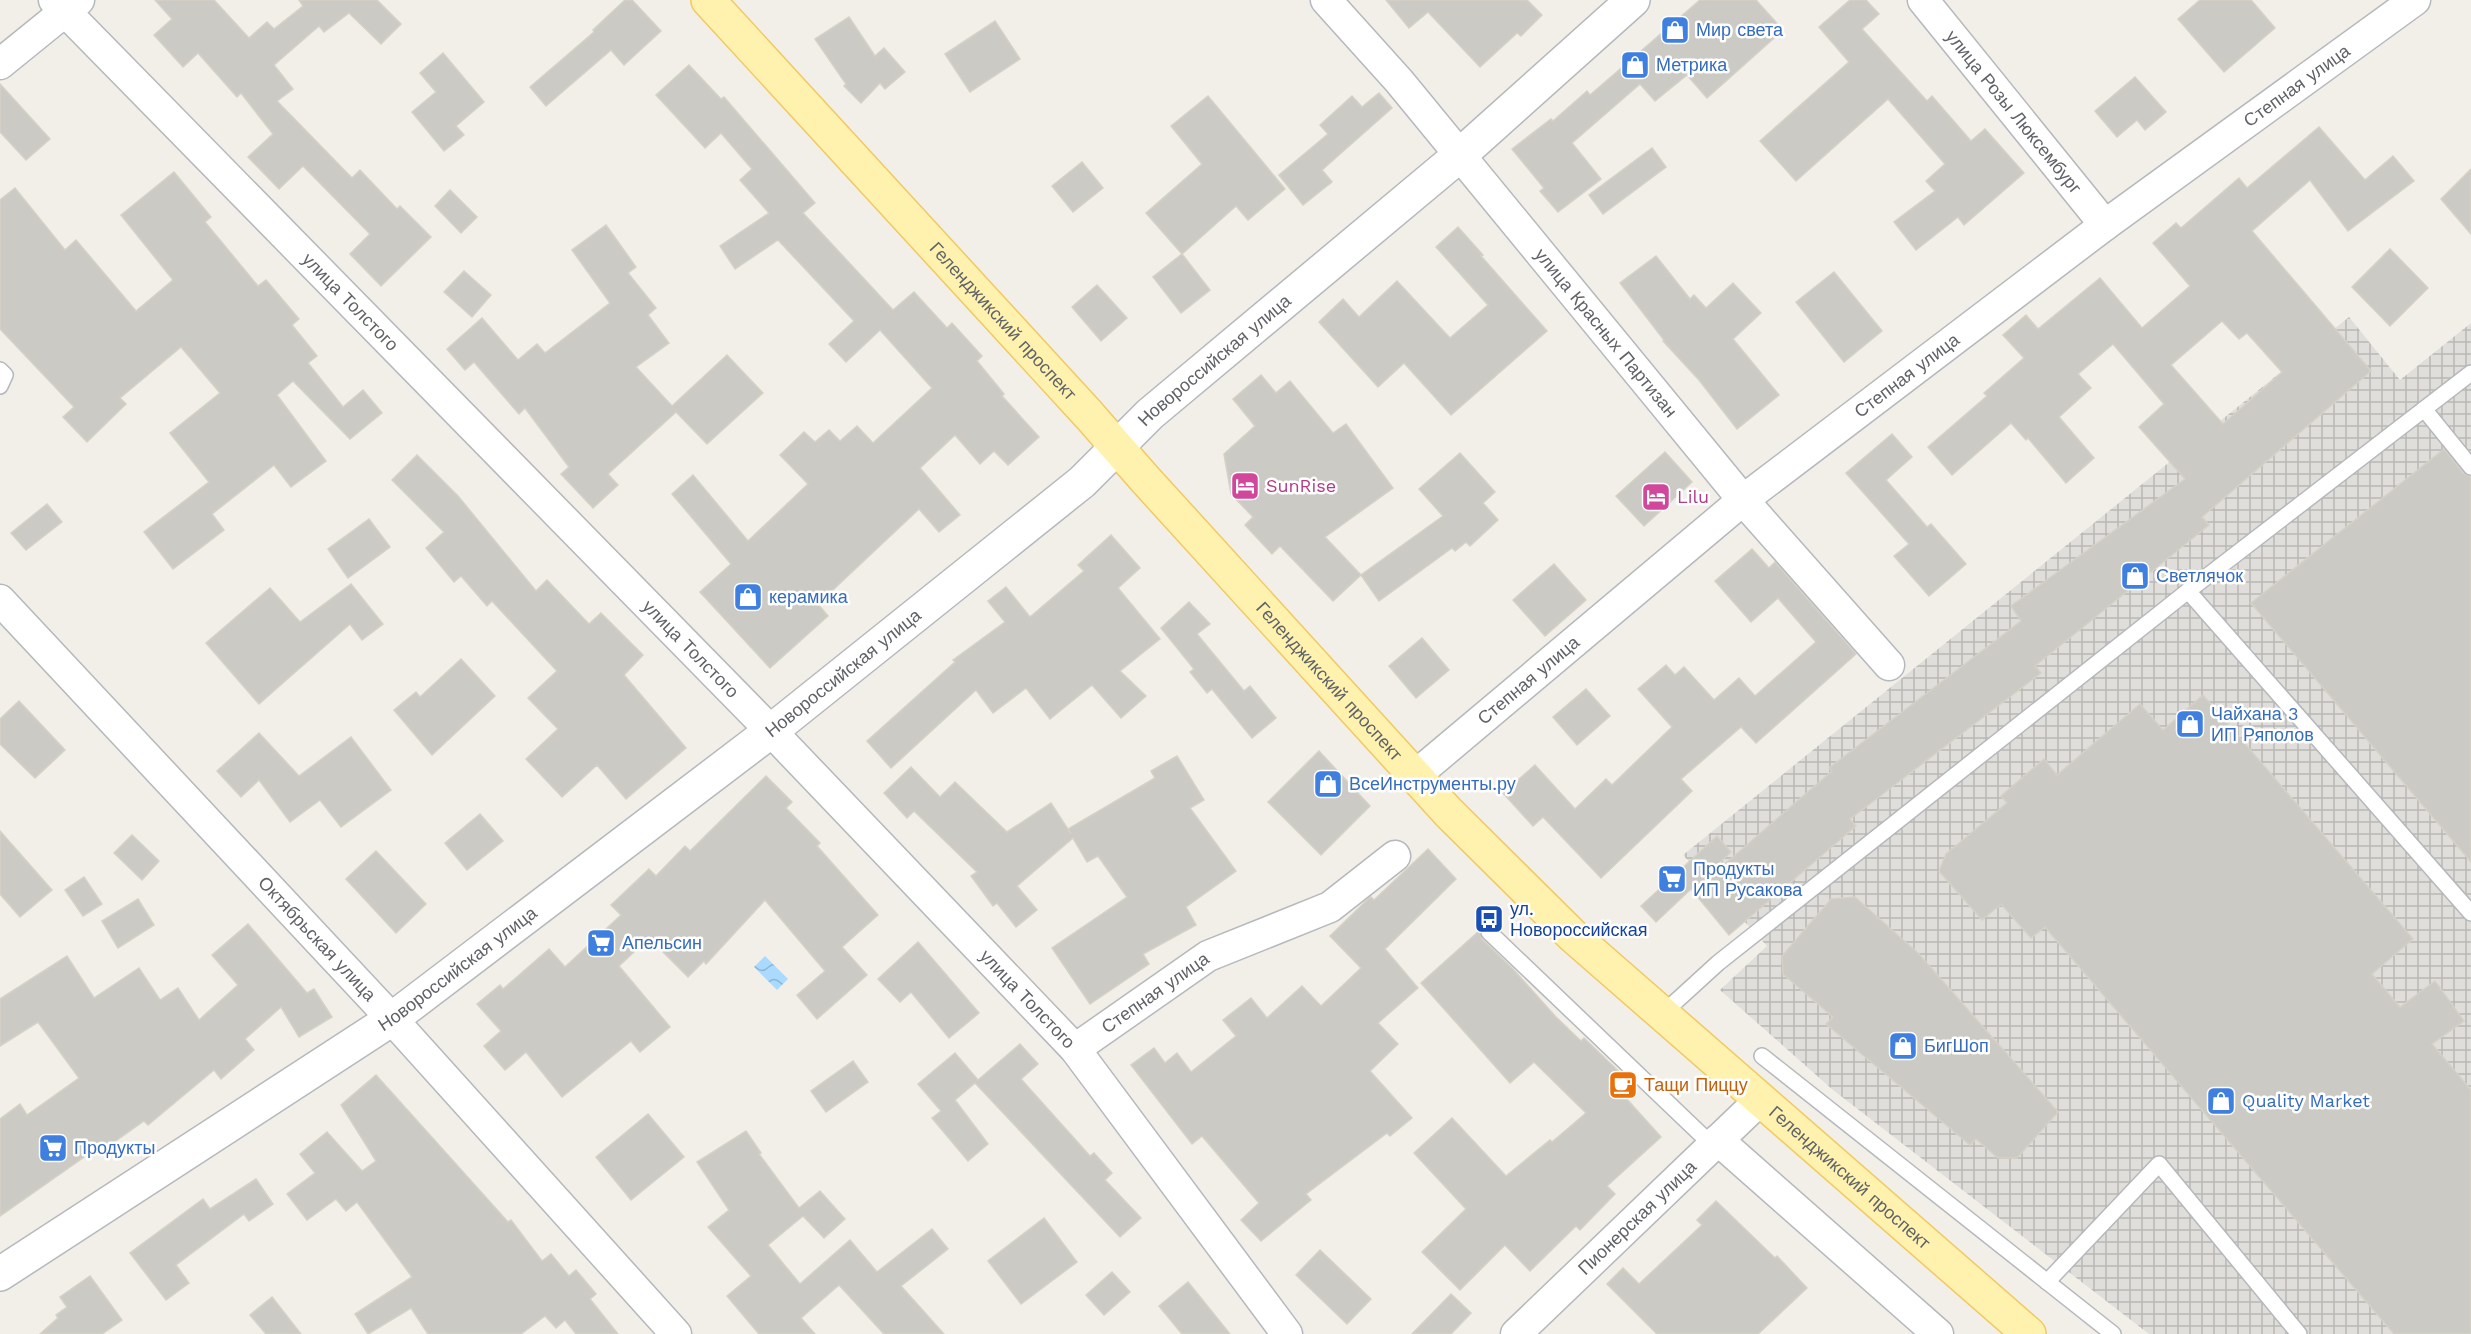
<svg xmlns="http://www.w3.org/2000/svg" width="2471" height="1334" font-family="'Work Sans',sans-serif">
	<defs>
		<pattern id="industrial-grid" width="8" height="8" patternUnits="userSpaceOnUse" patternTransform="scale(1.5)"><rect width="8" height="8" fill="#e0deda"/><path d="M0 4h8M4 0v8" fill="none" stroke="#b9b8b5"/></pattern>
		<pattern id="water-waves" width="16" height="10" patternUnits="userSpaceOnUse" patternTransform="scale(1.5)"><rect width="16" height="10" fill="#aadaff"/><path d="M0 5q4-4 8 0t8 0" fill="none" stroke="#8eb4d2"/></pattern>
	</defs>
	<rect width="100%" height="100%" fill="#f1efe8"/>
	<path fill="url(#industrial-grid)" d="M2349 317 2400 380 2471 323V1334H2149L1833 1090 1720 990 1767 946 1683 855Z"/>
	<path fill="url(#water-waves)" d="M765 956 788 979 777 990 754 967Z"/>
	<g fill="#cccac5" stroke="#d6d1c6" stroke-width="1.5" fill-rule="evenodd">
		<path d="M155 0H214L249 38 267 22 274 29 303 6 299 0H377L401 24 381 44 349 13 324 32 319 26 274 65 293 89 277 101 352 178 360 170 397 209 400 206 431 237 381 286 350 254 370 234 303 166 279 189 248 157 273 134 241 93 237 97 198 53 183 67 154 35 172 19Z"/>
		<path d="M625 0H632L661 31 624 65 611 50 546 106 530 87 594 32 593 30Z"/>
		<path d="M1386 0H1527L1542 15 1521 36 1517 33 1480 67 1428 12 1409 28Z"/>
		<path d="M1700 0H1756L1783 30 1707 98 1687 75 1655 101 1640 84 1572 143 1601 179 1558 212 1540 191 1544 188 1512 149 1551 119 1553 121 1587 91 1590 95Z"/>
		<path d="M1850 0H1866L1879 14 1862 29 1927 101 1932 96 1971 141 1985 129 2024 173 1964 225 1958 217 1916 250 1894 222 1935 191 1926 181 1945 164 1888 99 1796 181 1760 141 1849 62 1819 27Z"/>
		<path d="M2200 0H2251L2275 28 2224 72 2178 19Z"/>
		<path d="M849 17 875 56 884 48 905 72 885 89 880 83 861 103 844 86 846 84 815 39Z"/>
		<path d="M995 21 1020 59 970 92 945 54Z"/>
		<path d="M443 53 484 102 456 126 464 135 444 151 412 112 436 92 420 73Z"/>
		<path d="M689 65 721 99 724 97 815 203 803 213 893 310 914 292 947 328 952 323 982 356 977 361 1004 394 1002 396 1039 437 1008 465 994 451 980 464 955 435 920 468 960 515 939 532 919 509 818 604 828 616 770 668 700 592 731 564 672 494 693 475 748 541 808 484 780 455 804 432 815 442 829 430 840 441 857 426 873 443 932 388 880 330 846 362 829 344 854 321 778 240 735 269 720 246 769 213 740 180 752 169 721 133 705 148 656 95Z"/>
		<path d="M2135 77 2166 112 2145 130 2137 120 2117 137 2095 111Z"/>
		<path d="M0 84 50 139 26 160 0 132Z"/>
		<path d="M1379 93 1392 108 1322 170 1332 182 1303 205 1279 175 1328 134 1320 125 1352 96 1362 107Z"/>
		<path d="M1208 96 1285 189 1248 220 1236 206 1182 254 1146 213 1202 164 1171 126Z"/>
		<path d="M2319 127 2365 180 2393 156 2414 181 2348 231 2310 180 2252 231 2371 371 2202 517 2209 525 2035 666 2041 673 1850 819 1856 826 1729 935 1691 889 1656 922 1641 906 1717 836 1731 852 1709 873 1711 876 1832 771 1829 768 2021 621 2011 606 2185 479 2139 427 2164 404 2113 344 2078 374 2091 388 2059 417 2094 458 2066 483 2028 438 2026 440 2011 423 1952 475 1928 447 1987 396 1984 393 2024 358 2003 335 2026 315 2038 329 2100 278 2142 328 2190 286 2153 243 2176 223 2181 228 2239 178 2247 188ZM2222 321 2239 339 2247 333 2282 372 2223 424 2171 365Z"/>
		<path d="M1652 148 1666 167 1603 214 1589 195Z"/>
		<path d="M1082 162 1103 188 1073 212 1052 186Z"/>
		<path d="M2471 169V234L2441 199Z"/>
		<path d="M174 172 211 217 205 222 258 286 266 280 299 319 292 325 317 356 308 363 343 407 363 390 382 413 350 439 293 381 277 395 326 461 291 487 274 465 212 514 224 530 173 569 144 532 209 482 170 433 220 393 181 347 120 398 126 404 87 442 63 417 74 407 0 329V200L15 188 65 250 76 240 136 311 173 280 121 215Z"/>
		<path d="M450 190 477 217 461 233 435 206Z"/>
		<path d="M606 225 636 267 628 273 656 308 648 315 669 343 636 367 672 406 727 355 763 393 707 444 676 412 608 474 618 485 593 508 561 474 569 467 525 408 519 414 474 362 465 370 447 349 482 318 518 360 537 344 545 353 610 303 572 250Z"/>
		<path d="M1458 227 1483 255 1481 256 1547 331 1451 415 1404 363 1378 387 1319 322 1343 299 1359 317 1397 281 1450 338 1488 305 1436 247Z"/>
		<path d="M2390 249 2428 288 2390 326 2352 287Z"/>
		<path d="M1182 254 1210 290 1181 313 1153 277Z"/>
		<path d="M1656 256 1690 299 1694 295 1706 308 1733 283 1761 313 1733 339 1779 395 1737 429 1699 380 1663 341 1664 340 1620 283Z"/>
		<path d="M464 271 491 295 472 317 444 292Z"/>
		<path d="M1834 272 1882 331 1844 362 1796 302Z"/>
		<path d="M1097 285 1127 318 1101 341 1072 307Z"/>
		<path d="M1261 375 1276 393 1290 381 1333 433 1346 424 1393 488 1325 537 1361 575 1333 601 1280 546 1272 554 1245 525 1253 517 1231 494 1224 454 1255 426 1233 399Z"/>
		<path d="M1892 434 1912 457 1886 480 1927 527 1931 524 1966 564 1929 596 1894 556 1909 544 1846 473Z"/>
		<path d="M2444 449 2463 473 2471 477V862L2251 603Z"/>
		<path d="M1665 452 1692 482 1644 526 1616 496Z"/>
		<path d="M1460 453 1495 492 1483 503 1498 520 1470 546 1466 542 1455 551 1452 548 1379 601 1361 575 1443 516 1419 489Z"/>
		<path d="M417 455 458 496 536 591 547 580 589 624 601 613 643 655 624 675 686 748 626 799 597 765 562 797 526 759 558 729 528 698 557 671 492 601 487 606 461 576 454 582 426 548 444 532 392 480Z"/>
		<path d="M47 504 62 522 26 550 11 533Z"/>
		<path d="M369 519 390 547 348 578 328 549Z"/>
		<path d="M1111 535 1140 568 1118 588 1160 639 1120 671 1146 696 1121 718 1092 685 1050 719 1026 688 993 713 976 690 891 768 867 741 955 662 953 660 1005 622 988 601 1006 587 1030 617 1084 571 1078 565Z"/>
		<path d="M1752 549 1769 568 1775 562 1856 654 1756 743 1741 727 1681 779 1692 791 1601 878 1543 817 1533 826 1503 793 1535 765 1575 809 1606 779 1612 785 1672 727 1638 689 1666 665 1675 675 1684 667 1714 700 1739 678 1755 696 1816 642 1778 598 1751 622 1715 581Z"/>
		<path d="M1554 564 1586 600 1545 636 1513 600Z"/>
		<path d="M351 584 383 624 362 640 350 624 259 704 206 643 270 588 300 622Z"/>
		<path d="M1189 602 1210 624 1197 634 1244 691 1250 686 1276 718 1252 738 1212 689 1207 693 1190 672 1194 669 1161 628Z"/>
		<path d="M1422 638 1449 670 1416 698 1389 666Z"/>
		<path d="M461 659 495 696 432 755 394 710 416 692 420 697Z"/>
		<path d="M1586 689 1610 716 1577 745 1553 717Z"/>
		<path d="M2203 695 2413 939 2372 974 2400 1007 2435 981 2464 1021 2432 1044 2471 1090V1334H2394L2045 927 2031 938 2001 904 1982 920 1939 871 1946 854 2007 803 2001 796 2044 759 2057 775 2140 704 2163 730Z"/>
		<path d="M19 701 65 750 35 778 0 744V719Z"/>
		<path d="M259 733 299 776 351 737 391 790 341 827 320 800 290 822 259 780 241 797 217 771Z"/>
		<path d="M1319 751 1370 806 1321 855 1268 802Z"/>
		<path d="M1177 756 1204 800 1190 808 1236 871 1186 907 1196 925 1143 954 1149 964 1090 1004 1052 948 1127 897 1098 856 1087 862 1073 838 1017 886 1037 910 1016 927 997 903 993 906 971 876 977 872 914 811 907 818 884 793 911 767 940 797 955 782 1007 832 1051 803 1071 834 1068 829 1155 778 1151 771Z"/>
		<path d="M766 776 792 802 786 808 820 843 817 846 878 915 842 947 867 975 817 1019 797 995 825 971 765 900 706 964 704 961 688 977 649 938 619 966 670 1027 640 1052 631 1041 562 1097 526 1052 505 1070 484 1046 501 1031 477 1004 500 985 503 989 549 949 565 967 621 915 611 905 649 869 656 876 685 846 690 851Z"/>
		<path d="M480 814 503 841 467 870 445 843Z"/>
		<path d="M0 831 52 890 20 917 0 894Z"/>
		<path d="M132 835 159 861 142 880 114 853Z"/>
		<path d="M1428 849 1456 879 1385 949 1418 988 1378 1023 1398 1044 1370 1071 1412 1118 1390 1136 1387 1133 1306 1194 1311 1200 1261 1241 1241 1220 1259 1203 1202 1136 1192 1144 1131 1065 1154 1048 1165 1063 1177 1053 1191 1072 1236 1036 1223 1020 1251 998 1267 1018 1302 986 1321 1006 1361 968 1330 936 1368 899 1371 897 1374 900Z"/>
		<path d="M376 851 426 904 396 933 346 879Z"/>
		<path d="M84 877 102 904 83 916 65 890Z"/>
		<path d="M1855 897 1919 954 2058 1112 2017 1158H1998L1976 1139 1970 1145 1826 1024 1833 1017 1783 974 1782 956 1831 899Z"/>
		<path d="M138 899 154 925 118 948 102 921Z"/>
		<path d="M248 924 307 993 314 989 332 1017 299 1037 281 1007 245 1039 254 1050 221 1079 214 1070 148 1125 144 1121 103 1150 100 1146 0 1216V1119L20 1104 27 1115 79 1078 38 1022 0 1046V999L67 956 94 998 139 968 160 1000 178 988 199 1020 238 985 212 955Z"/>
		<path d="M1479 931 1482 939 1513 969 1556 1017 1581 1041 1584 1038 1635 1087 1625 1097 1661 1137 1607 1186 1615 1194 1580 1230 1576 1226 1530 1271 1505 1245 1460 1290 1422 1252 1466 1209 1414 1153 1452 1118 1506 1176 1550 1140 1552 1142 1586 1113 1534 1062 1510 1083 1421 983Z"/>
		<path d="M918 942 979 1013 949 1038 911 992 900 1002 878 979Z"/>
		<path d="M1020 1044 1038 1064 1021 1079 1090 1156 1094 1153 1112 1173 1105 1180 1141 1218 1120 1237 975 1083 955 1100 988 1144 968 1161 932 1118 941 1111 918 1084 955 1053 978 1080Z"/>
		<path d="M853 1061 868 1082 826 1112 811 1091Z"/>
		<path d="M376 1075 508 1222 511 1220 542 1261 551 1254 569 1276 576 1270 596 1294 590 1299 618 1334H576L565 1320 556 1328 545 1316 521 1334H428L411 1308 368 1334 355 1314 412 1277 357 1202 346 1211 336 1199 307 1220 287 1194 315 1173 300 1154 327 1132 362 1171 376 1161 341 1105Z"/>
		<path d="M648 1114 684 1157 631 1200 596 1157Z"/>
		<path d="M746 1131 761 1153 759 1154 799 1208 820 1191 845 1219 824 1238 803 1216 768 1245 800 1284 850 1240 877 1272 932 1229 948 1249 901 1286 944 1334H884L839 1285 801 1318 815 1334H759L727 1296 751 1276 708 1227 729 1210 697 1162Z"/>
		<path d="M256 1179 273 1204 249 1221 244 1214 176 1265 189 1283 166 1300 130 1253 203 1199 210 1209Z"/>
		<path d="M1716 1201 1775 1258 1777 1256 1807 1288 1758 1334H1657L1607 1284 1623 1268 1639 1284 1702 1225 1697 1220Z"/>
		<path d="M1044 1218 1077 1262 1021 1304 988 1261Z"/>
		<path d="M1320 1250 1371 1299 1347 1324 1296 1275Z"/>
		<path d="M1112 1272 1130 1292 1104 1315 1086 1295Z"/>
		<path d="M90 1276 122 1320 102 1334H40L58 1318 56 1315 67 1307 60 1297Z"/>
		<path d="M1188 1282 1230 1334H1182L1159 1306Z"/>
		<path d="M1451 1294 1471 1313 1451 1334H1412Z"/>
		<path d="M272 1297 301 1334H266L250 1315Z"/>
	</g>
	<g fill="none" stroke-linecap="round" stroke-linejoin="round">
		<g stroke="#b5b8bc" stroke-width="18">
			<g id="service">
				<path d="M0 370 5 375 0 386"/>
				<path d="M2424 409 2471 467"/>
				<path d="M2188 591 2471 913"/>
				<path d="M1489 932 1713 1146"/>
				<path d="M1661 1015 1718 963 2188 591 2471 373"/>
				<path d="M1762 1056 2113 1334"/>
				<path d="M2047 1282 2159 1164 2299 1334"/>
			</g>
		</g>
		<g stroke="#b5b8bc" stroke-width="33">
			<g id="minor">
				<path id="s1" d="M54 0 771 731 1075 1049 1287 1334"/>
				<path id="s2" d="M1326 0 1399 81 1743 500 1889 665"/>
				<path id="s3" d="M1923 0 2105 225"/>
				<path d="M0 64 79 0"/>
				<path id="s4" d="M0 600 392 1019 676 1334"/>
				<path id="s5" d="M1416 775 1743 500 2105 225 2415 0"/>
				<path id="s6" d="M1075 1049 1208 956 1330 907 1395 856"/>
				<path d="M1718 1140 1938 1334"/>
				<path id="s7" d="M1516 1334 1760 1100"/>
			</g>
		</g>
		<g stroke="#b5b8bc" stroke-width="36">
			<g id="tertiary">
				<path id="s8" d="M0 1274 392 1019 771 731 1082 482 1150 414 1460 155 1633 0"/>
			</g>
		</g>
		<g stroke="#f2c960" stroke-width="36">
			<g id="primary">
				<path id="s9" d="M708 0 1089 415 1144 478 1448 812 1573 936 2029 1334"/>
			</g>
		</g>
		<use href="#service" stroke="#fff" stroke-width="15"/>
		<use href="#minor" stroke="#fff" stroke-width="30"/>
		<use href="#tertiary" stroke="#fff" stroke-width="33"/>
		<use href="#primary" stroke="#fff2af" stroke-width="33"/>
	</g>
	<defs>
		<g id="shop-square" transform="scale(1.5)"><rect x="-9" y="-9" width="18" height="18" rx="4" fill="#3f7fe0" stroke="#fff"/><path d="M-5-2.5h2.3a2.7 3.5 0 0 1 5.4 0H5L5.5 6h-11ZM-1.5-2.5h3a1.5 2.3 0 0 0-3 0Z" fill="#fff"/></g>
		<g id="hotel-square" transform="scale(1.5)"><rect x="-9" y="-9" width="18" height="18" rx="4" fill="#d1479c" stroke="#fff"/><path d="M-6-4.5h1.5V1H6V5H4.5V3h-9V5H-6ZM-4 0a1.8 1.8 0 1 1 3.6 0ZM.5 0V-2.5h3Q6-2.5 6 0Z" fill="#fff"/></g>
		<g id="supermarket-square" transform="scale(1.5)"><rect x="-9" y="-9" width="18" height="18" rx="4" fill="#3f7fe0" stroke="#fff"/><path d="M-6-5.5h2.5l.6 2H6L4.5 2H-2.5L-4.4-4H-6ZM-1.5 3.2a1.3 1.3 0 1 0 .1 0ZM3 3.2a1.3 1.3 0 1 0 .1 0Z" fill="#fff"/></g>
		<g id="bus-square" transform="scale(1.5)"><rect x="-9" y="-9" width="18" height="18" rx="4" fill="#1a4fb4" stroke="#fff"/><path d="M-5-6H5V4H4V6H2V4H-2V6H-4V4H-5ZM-3.5-4V0h7V-4ZM-3.5 1.2v1.5H-2V1.2ZM2 1.2v1.5H3.5V1.2Z" fill="#fff"/></g>
		<g id="cafe-square" transform="scale(1.5)"><rect x="-9" y="-9" width="18" height="18" rx="4" fill="#e8710a" stroke="#fff"/><path d="M-5.5-4.5H6V0H3Q3 3.5 0 3.5H-2.5Q-5.5 3.5-5.5 0ZM3-3.2v2h1.7v-2ZM-6 4.5H4V6H-6Z" fill="#fff"/></g>
	</defs>
	<g fill-rule="evenodd">
		<use href="#shop-square" x="1675" y="30"/>
		<use href="#shop-square" x="1635" y="65"/>
		<use href="#hotel-square" x="1245" y="486"/>
		<use href="#hotel-square" x="1656" y="497"/>
		<use href="#shop-square" x="2135" y="576"/>
		<use href="#shop-square" x="748" y="597"/>
		<use href="#shop-square" x="2190" y="724"/>
		<use href="#shop-square" x="1328" y="784"/>
		<use href="#supermarket-square" x="1672" y="879"/>
		<use href="#bus-square" x="1489" y="919"/>
		<use href="#supermarket-square" x="601" y="943"/>
		<use href="#shop-square" x="1903" y="1046"/>
		<use href="#cafe-square" x="1623" y="1085"/>
		<use href="#shop-square" x="2221" y="1101"/>
		<use href="#supermarket-square" x="53" y="1148"/>
	</g>
	<g text-anchor="middle" stroke-width="5" stroke-linejoin="round" paint-order="stroke">
		<g font-size="18" fill="#366cbe" stroke="#fff" text-anchor="start">
			<text x="1696" y="36">Мир света</text>
			<text x="1656" y="71">Метрика</text>
			<text x="2156" y="582">Светлячок</text>
			<text x="769" y="603">керамика</text>
			<text x="2211" y="720">Чайхана 3<tspan x="2211" dy="21">ИП Ряполов</tspan></text>
			<text x="1349" y="790">ВсеИнструменты.ру</text>
			<text x="1693" y="875">Продукты<tspan x="1693" dy="21">ИП Русакова</tspan></text>
			<text x="622" y="949">Апельсин</text>
			<text x="1924" y="1052">БигШоп</text>
			<text x="2242" y="1107">Quality Market</text>
			<text x="74" y="1154">Продукты</text>
		</g>
		<g font-size="18" fill="#5f6368" stroke="#fff">
			<text dy="6" stroke="none"><textPath href="#s5" startOffset="1119">Степная улица</textPath></text>
			<text dy="6" stroke="none"><textPath href="#s3" startOffset="144">улица Розы Люксембург</textPath></text>
			<text dy="6" stroke="none"><textPath href="#s1" startOffset="423">улица Толстого</textPath></text>
			<text dy="6" stroke="none"><textPath href="#s9" startOffset="436">Геленджикский проспект</textPath></text>
			<text dy="6" stroke="none"><textPath href="#s2" startOffset="435">улица Красных Партизан</textPath></text>
			<text dy="6" stroke="none"><textPath href="#s8" startOffset="1522">Новороссийская улица</textPath></text>
			<text dy="6" stroke="none"><textPath href="#s5" startOffset="633">Степная улица</textPath></text>
			<text dy="6" stroke="none"><textPath href="#s1" startOffset="909">улица Толстого</textPath></text>
			<text dy="6" stroke="none"><textPath href="#s8" startOffset="1036">Новороссийская улица</textPath></text>
			<text dy="6" stroke="none"><textPath href="#s9" startOffset="922">Геленджикский проспект</textPath></text>
			<text dy="6" stroke="none"><textPath href="#s5" startOffset="147">Степная улица</textPath></text>
			<text dy="6" stroke="none"><textPath href="#s4" startOffset="464">Октябрьская улица</textPath></text>
			<text dy="6" stroke="none"><textPath href="#s8" startOffset="550">Новороссийская улица</textPath></text>
			<text dy="6" stroke="none"><textPath href="#s6" startOffset="98">Степная улица</textPath></text>
			<text dy="6" stroke="none"><textPath href="#s1" startOffset="1395">улица Толстого</textPath></text>
			<text dy="6" stroke="none"><textPath href="#s9" startOffset="1642">Геленджикский проспект</textPath></text>
			<text dy="6" stroke="none"><textPath href="#s7" startOffset="168">Пионерская улица</textPath></text>
		</g>
		<g font-size="18" fill="#b23c85" stroke="#fff" text-anchor="start">
			<text x="1266" y="492">SunRise</text>
			<text x="1677" y="503">Lilu</text>
		</g>
		<g font-size="18" fill="#164399" stroke="#fff" text-anchor="start">
			<text x="1510" y="915">ул.<tspan x="1510" dy="21">Новороссийская</tspan></text>
		</g>
		<g font-size="18" fill="#c56008" stroke="#fff" text-anchor="start">
			<text x="1644" y="1091">Тащи Пиццу</text>
		</g>
	</g>
</svg>
